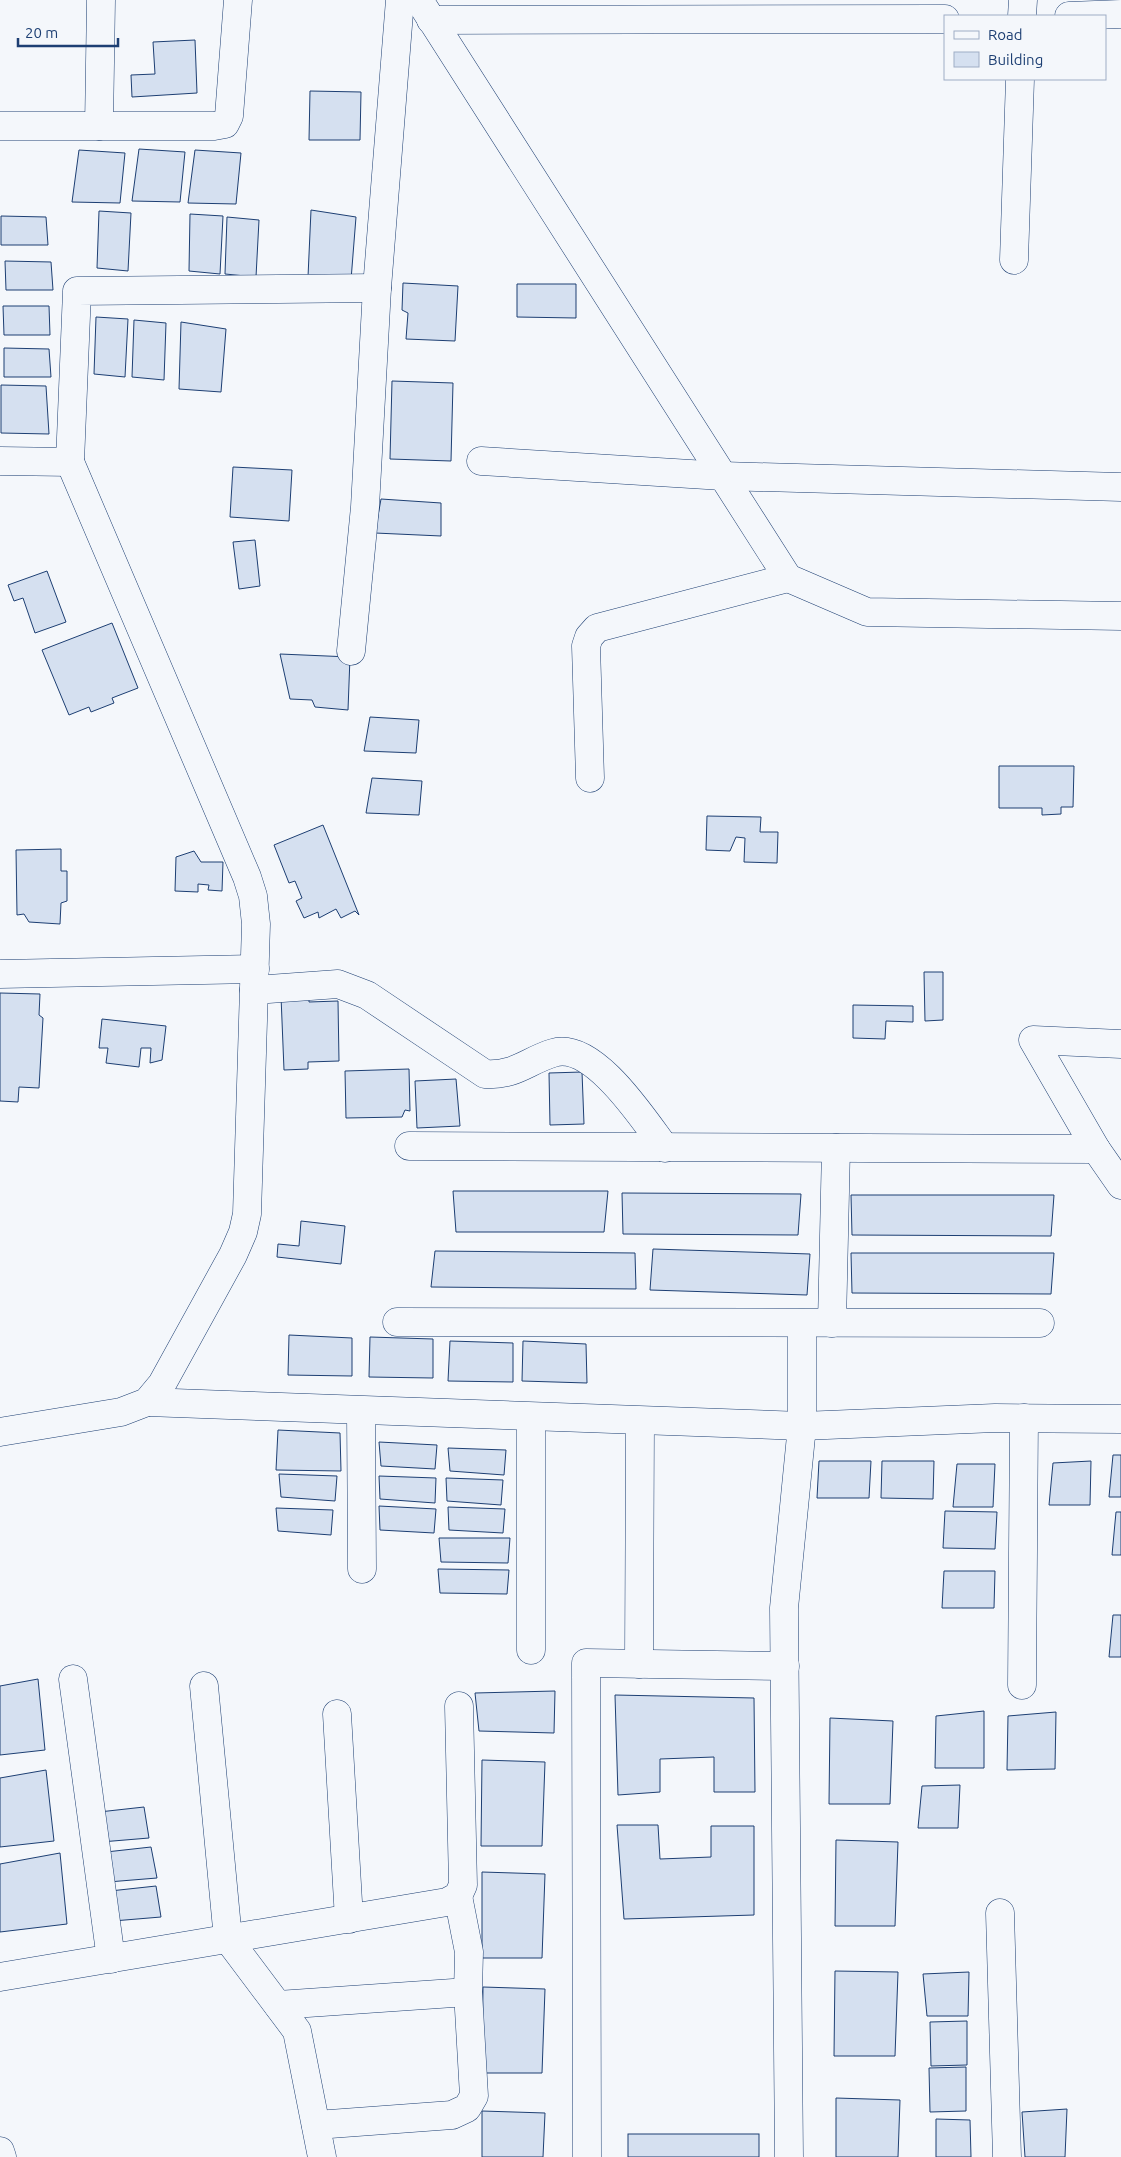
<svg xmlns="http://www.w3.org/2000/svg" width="1121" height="2157" font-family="Ubuntu,sans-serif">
	<rect width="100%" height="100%" fill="#f4f7fb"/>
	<g fill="#d5e0f0" stroke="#1d3f73">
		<path d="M195 40 197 93 132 97 131 75 155 74 153 42Z"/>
		<path d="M310 91 361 92 360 140H309Z"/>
		<path d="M139 149 185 152 180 202 132 201Z"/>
		<path d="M79 150 125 153 120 203 72 202Z"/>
		<path d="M195 150 241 153 236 204 188 203Z"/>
		<path d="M311 210 356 217 351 280 308 277Z"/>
		<path d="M99 211 131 213 128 271 97 268Z"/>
		<path d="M190 214 223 216 220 274 189 271Z"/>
		<path d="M1 216 46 217 48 245H1Z"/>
		<path d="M227 217 259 220 256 277 225 274Z"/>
		<path d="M5 261 51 262 53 290H6Z"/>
		<path d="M403 283 458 286 455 341 406 339 408 313 402 310Z"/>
		<path d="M517 284H576V318L517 317Z"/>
		<path d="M3 306H49L50 335H4Z"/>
		<path d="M96 317 128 319 125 377 94 374Z"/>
		<path d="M134 320 166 323 164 380 132 377Z"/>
		<path d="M181 322 226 329 221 392 179 389Z"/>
		<path d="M4 348 49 349 51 377H4Z"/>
		<path d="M392 381 453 383 451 461 390 459Z"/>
		<path d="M1 385 46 386 49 434 1 433Z"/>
		<path d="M233 467 292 470 289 521 230 517Z"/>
		<path d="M381 499 441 503V536L375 533Z"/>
		<path d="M255 540 260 586 239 589 233 542Z"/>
		<path d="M47 571 66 622 35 633 23 598 14 601 8 585Z"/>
		<path d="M112 623 138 688 112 698 114 703 91 712 89 707 69 715 42 650Z"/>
		<path d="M280 654 350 657 348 710 315 707 312 700 290 699Z"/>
		<path d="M370 717 419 720 416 753 364 751Z"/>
		<path d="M999 766H1074L1073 807H1061V814L1042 815V808H999Z"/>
		<path d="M372 778 422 781 419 815 366 813Z"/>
		<path d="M707 816 761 817 760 832H778L777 863 744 862 745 838 736 837 730 851 706 850Z"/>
		<path d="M323 825 359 915 355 911 341 918 336 909 319 918 318 912 304 918 296 901 302 898 295 881 289 883 274 845Z"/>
		<path d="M61 849V871H67V901L61 903 60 924 29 922 24 914 17 915 16 850Z"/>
		<path d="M194 851 201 862H223L222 891 208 890 209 885 198 884V892L175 891 176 857Z"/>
		<path d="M924 972H943V1020L925 1021Z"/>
		<path d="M0 993 40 994 39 1015 43 1018 39 1088 19 1087 18 1102 0 1101Z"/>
		<path d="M309 994V1002L338 1001 339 1061 308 1062V1069L284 1070 281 996Z"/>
		<path d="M853 1005 913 1006V1022L886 1021 885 1039 853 1038Z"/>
		<path d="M102 1019 166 1026 162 1060 150 1063 151 1048H141L139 1067 106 1063 108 1048H99Z"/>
		<path d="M409 1069 410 1111 405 1110 402 1117 346 1118 345 1071Z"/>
		<path d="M582 1072 584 1124 550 1125 549 1073Z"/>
		<path d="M456 1079 460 1126 417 1128 415 1081Z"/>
		<path d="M453 1191H608L604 1232H456Z"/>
		<path d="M622 1193 801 1194 798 1235 623 1234Z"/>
		<path d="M851 1195H1054L1051 1236 852 1235Z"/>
		<path d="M301 1221 345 1226 341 1264 277 1257 278 1244 299 1246Z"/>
		<path d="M653 1249 810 1254 807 1295 650 1290Z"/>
		<path d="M435 1251 635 1253 636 1289 431 1287Z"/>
		<path d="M851 1253H1054L1051 1294 852 1293Z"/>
		<path d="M289 1335 352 1338V1376L288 1375Z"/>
		<path d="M370 1337 433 1339V1378L369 1377Z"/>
		<path d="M450 1341 513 1343V1382L448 1381Z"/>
		<path d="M523 1341 586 1344 587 1383 522 1381Z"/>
		<path d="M278 1430 340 1433 341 1471 276 1470Z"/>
		<path d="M379 1442 437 1445 435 1469 381 1466Z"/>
		<path d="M448 1448 506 1450 504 1475 450 1471Z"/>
		<path d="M1113 1455H1121V1497H1109Z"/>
		<path d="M819 1461H871L869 1498H817Z"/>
		<path d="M882 1461H934L933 1499 881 1498Z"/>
		<path d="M1091 1461 1090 1505H1049L1053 1463Z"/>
		<path d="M957 1464H995L993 1507H953Z"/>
		<path d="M279 1474 337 1476 335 1501 281 1497Z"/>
		<path d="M379 1476 436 1478 435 1503 380 1499Z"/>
		<path d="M446 1478 503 1480 501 1505 447 1501Z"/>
		<path d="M379 1506 436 1509 434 1533 380 1530Z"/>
		<path d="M448 1507 505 1509 503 1533 449 1530Z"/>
		<path d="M276 1508 333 1510 331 1535 278 1531Z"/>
		<path d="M945 1511 997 1512 995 1549 943 1548Z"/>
		<path d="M1116 1512H1121V1555H1112Z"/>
		<path d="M439 1538H510L508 1563 441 1562Z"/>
		<path d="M438 1569 509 1570 507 1594 440 1593Z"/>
		<path d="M944 1571H995L994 1608H942Z"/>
		<path d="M1113 1615H1121V1657H1109Z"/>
		<path d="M38 1679 45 1750 0 1755V1686Z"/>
		<path d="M555 1691 554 1733 479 1731 475 1693Z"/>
		<path d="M615 1695 754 1698 755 1792H714V1757L660 1759V1792L618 1795Z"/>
		<path d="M984 1711V1768H935L936 1716Z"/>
		<path d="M1056 1712 1055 1769 1007 1770 1008 1716Z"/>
		<path d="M830 1718 893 1721 890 1804H829Z"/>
		<path d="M482 1760 545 1762 542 1846H481Z"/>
		<path d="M46 1770 54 1841 0 1847V1778Z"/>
		<path d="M960 1785 958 1828H918L922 1786Z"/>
		<path d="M144 1807 149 1838 101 1842 99 1812Z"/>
		<path d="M617 1825H658L660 1859 711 1857V1826H754V1915L624 1919Z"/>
		<path d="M836 1840 898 1842 895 1926H835Z"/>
		<path d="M151 1847 157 1878 108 1882 106 1852Z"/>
		<path d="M60 1853 67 1924 0 1932V1864Z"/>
		<path d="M482 1872 545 1874 542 1958H482Z"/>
		<path d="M156 1886 161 1917 113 1921 110 1891Z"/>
		<path d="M835 1971 898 1972 895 2056H834Z"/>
		<path d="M969 1972 968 2016H927L923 1974Z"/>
		<path d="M483 1987 545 1989 542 2073H482Z"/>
		<path d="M967 2021V2065L931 2066 930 2022Z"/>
		<path d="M966 2067V2111L930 2112 929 2068Z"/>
		<path d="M836 2098 900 2100 898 2157H836Z"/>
		<path d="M1067 2109 1065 2157H1025L1022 2112Z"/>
		<path d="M482 2111 545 2113 543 2157H482Z"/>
		<path d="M936 2119 970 2120 971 2157H936Z"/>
		<rect x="628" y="2134" width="131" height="23"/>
	</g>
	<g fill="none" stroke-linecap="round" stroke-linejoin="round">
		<g stroke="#1d3f73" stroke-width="29">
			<g id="minor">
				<path d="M419 0 788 578 867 612 1121 616"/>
				<path d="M1022 16 1023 0"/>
				<path d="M1069 16 1121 14"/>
				<path d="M431 20 945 19"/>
				<path d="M0 126H214L225 124 229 116 238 0"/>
				<path d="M99 126 101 0"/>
				<path d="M1014 260 1020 79"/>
				<path d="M0 461 70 462 77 291 377 288"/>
				<path d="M481 461 723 476 1121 487"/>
				<path d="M351 651 365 507 377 288 400 0"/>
				<path d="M590 778 586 646 589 637 597 628 788 578"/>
				<path d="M0 974 255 969"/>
				<path d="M254 990 338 984 367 995 485 1074C515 1076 527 1061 553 1053 593 1040 644 1120 665 1148"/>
				<path d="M409 1146 1096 1149 1121 1185"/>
				<path d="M1096 1149 1033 1040 1121 1044"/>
				<path d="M397 1322 1040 1323"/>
				<path d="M832 1323 836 1148"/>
				<path d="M147 1402 802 1426 995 1418 1121 1419"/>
				<path d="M361 1411 362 1569"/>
				<path d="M0 1432 121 1412 147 1402 162 1384 233 1255 243 1232 247 1214 256 924 253 896 247 877 70 462"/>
				<path d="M531 1650V1417"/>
				<path d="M639 1664 640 1421"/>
				<path d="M73 1679 111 1959"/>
				<path d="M1022 1685 1024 1418"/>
				<path d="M204 1686 228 1939 297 2031 322 2157"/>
				<path d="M337 1714 349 1919"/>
				<path d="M1000 1913 1007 2157"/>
				<path d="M0 1977 447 1902 458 1896 463 1885 459 1706"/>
				<path d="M278 2005 468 1992"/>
				<path d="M316 2125 452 2115 467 2108 474 2096 468 1992 469 1952 458 1896"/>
				<path d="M0 2151 2 2157"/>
				<path d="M587 2157 586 1663 785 1666"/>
				<path d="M789 2157 784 1608 802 1426V1323"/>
			</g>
		</g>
		<use href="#minor" stroke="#f4f7fb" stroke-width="28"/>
	</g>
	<rect x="944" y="15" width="162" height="65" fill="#f4f7fb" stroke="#9eadc5"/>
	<rect x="954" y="31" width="25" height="8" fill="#f4f7fb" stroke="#9eadc5"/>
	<text x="988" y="40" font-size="15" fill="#1d3f73">Road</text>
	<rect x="954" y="52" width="25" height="15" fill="#d5e0f0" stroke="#9eadc5"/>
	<text x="988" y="65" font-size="15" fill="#1d3f73">Building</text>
	<path d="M18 38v8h100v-8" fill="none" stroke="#1d3f73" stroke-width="2.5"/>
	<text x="25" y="38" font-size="15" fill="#1d3f73" stroke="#f4f7fb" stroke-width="4" paint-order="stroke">20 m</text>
</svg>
